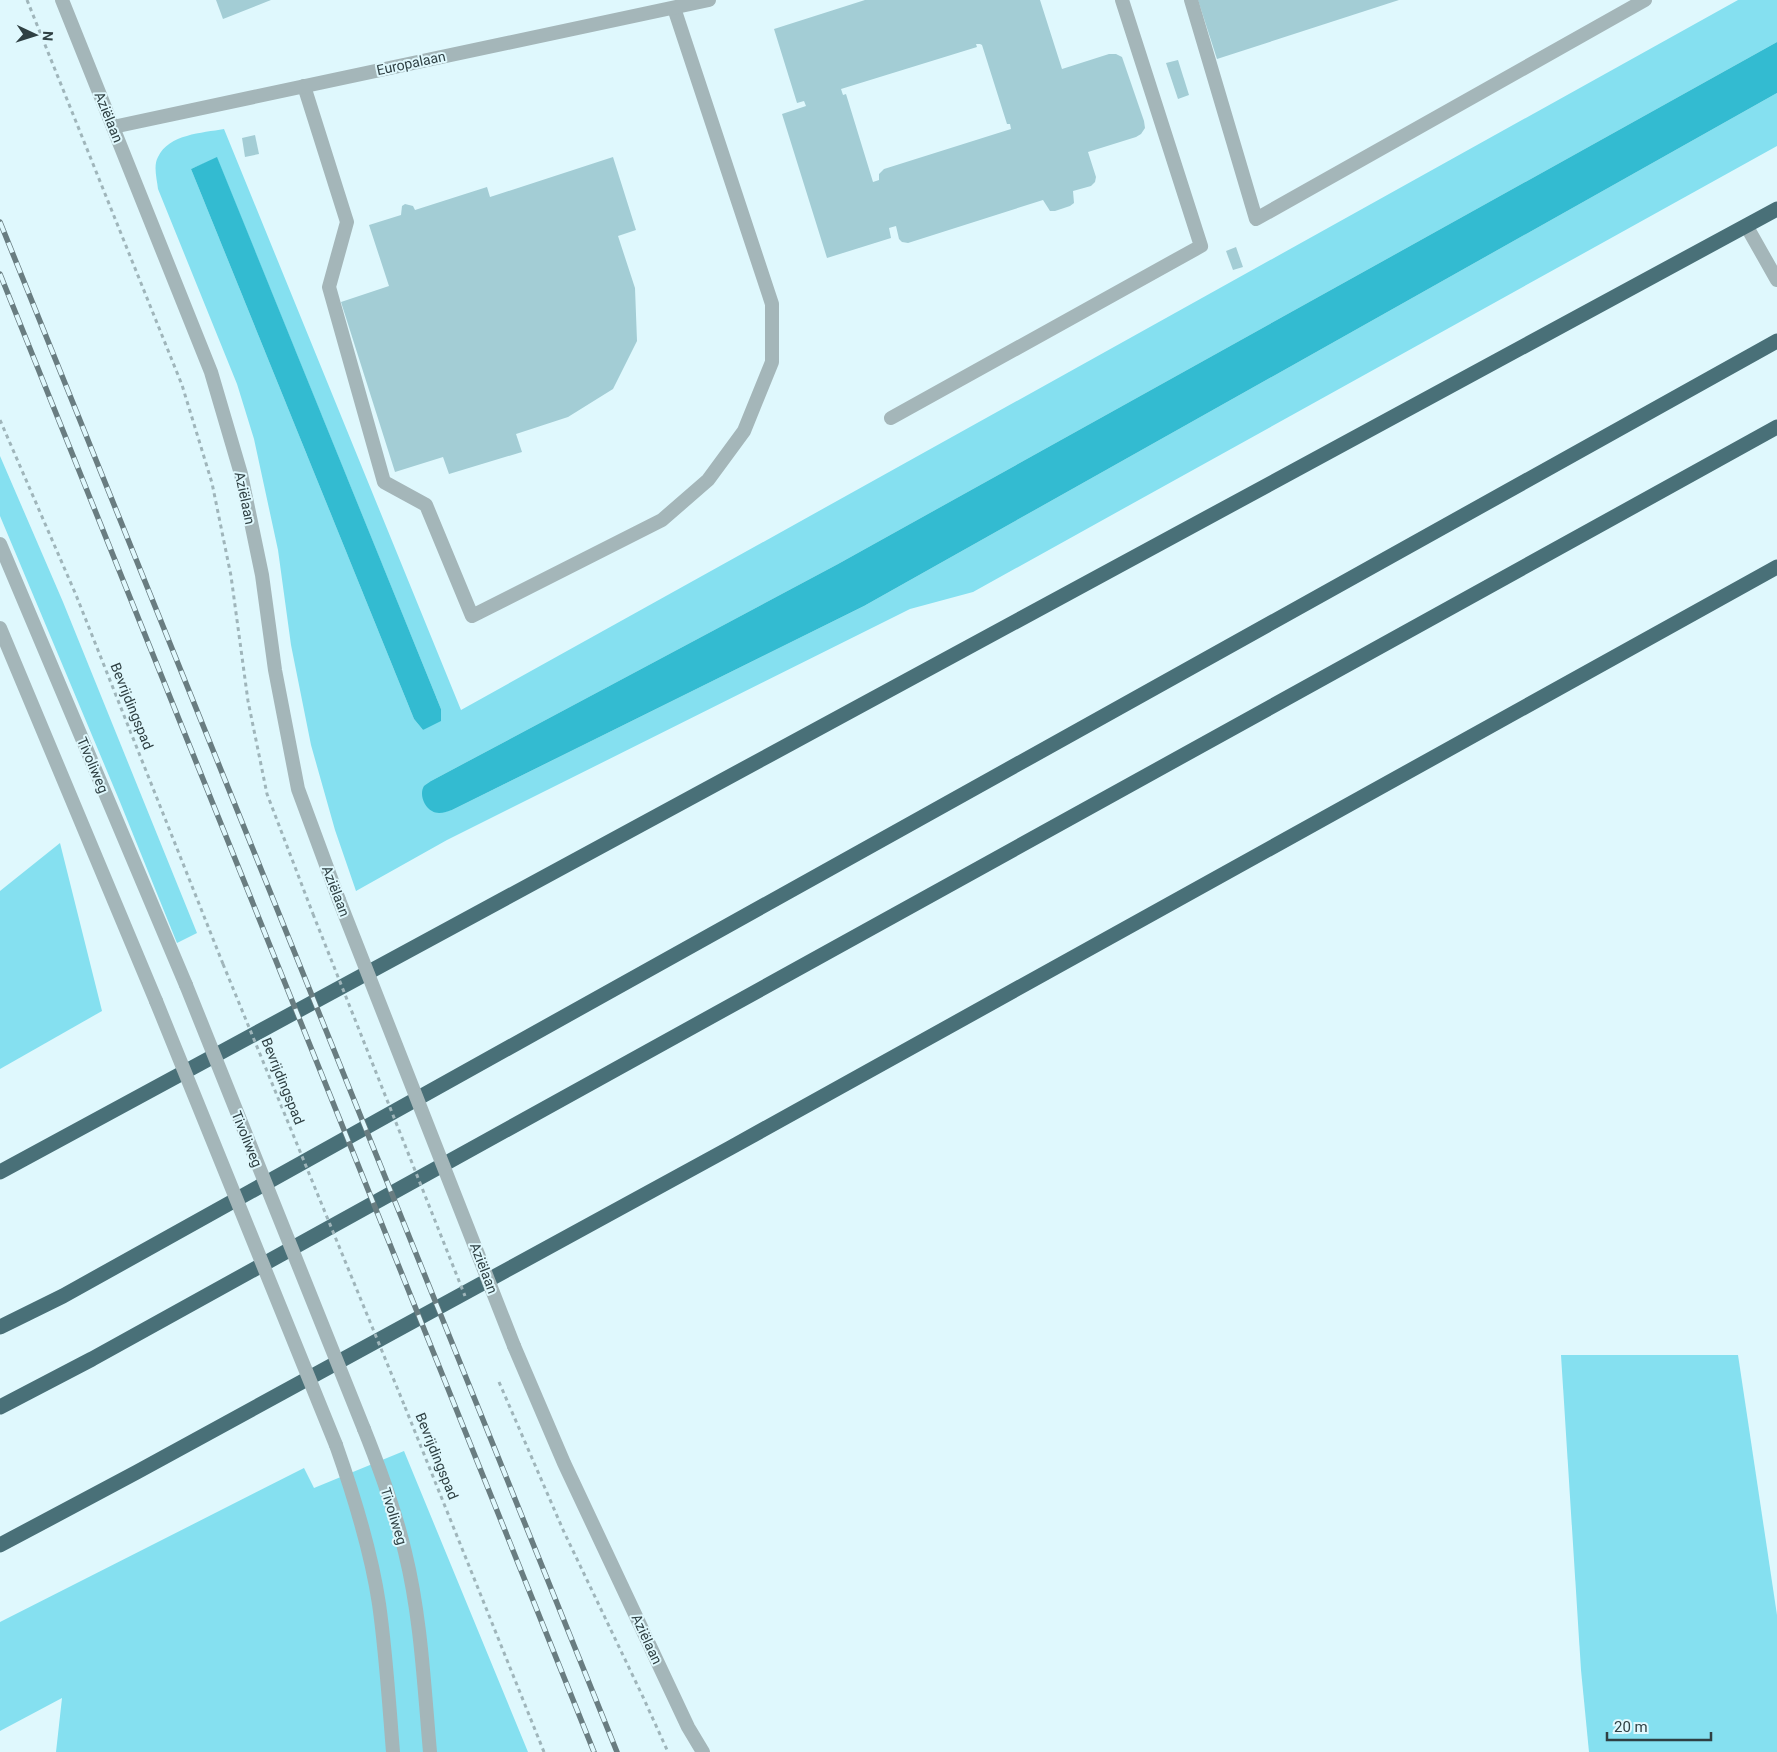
<svg xmlns="http://www.w3.org/2000/svg" width="1777" height="1752" font-family="Roboto,sans-serif">
	<rect width="100%" height="100%" fill="#dff8fd"/>
	<g fill="#85e0f0" fill-rule="evenodd">
		<path d="M1738 0H1777V42L838 564 431 781 426 804C434 814 440 813 452 810L864 606 1777 93V146L973 592 910 609 447 840 356 891 335 830 311 745 291 645 278 550 254 439 237 384 158 189C157 179 153 166 158 157 169 134 202 133 224 129L461 710ZM217 158 441 709 423 730 414 719 191 169Z"/>
		<path d="M0 456 63 602 197 933 177 943 120 802 0 516Z"/>
		<path d="M60 843 102 1011 0 1069V891Z"/>
		<path d="M1561 1355H1738L1777 1615V1752H1589L1581 1670Z"/>
		<path d="M404 1451 528 1752H56L62 1698 0 1731V1622L304 1468 314 1488Z"/>
	</g>
	<g fill="#33bbd1">
		<path d="M1777 42V93L864 606 452 810C446 812 438 815 432 811 424 807 419 794 424 786 426 784 429 783 431 781L838 564Z"/>
		<path d="M217 157 441 709V721L423 730 414 719 191 169Z"/>
	</g>
	<g fill="#a3cdd5" fill-rule="evenodd">
		<path d="M216 0H271L223 19Z"/>
		<path d="M865 0H1040L1062 69 1109 54H1116L1122 57 1144 121 1145 128 1141 134 1136 137 1088 152 1096 177 1095 182 1091 186 1073 191 1074 203 1070 206 1055 211H1050L1043 200 908 243 902 242 899 239 896 226 889 228 891 238 827 258 782 114 806 106 804 101 797 103 774 29ZM976 44H980L982 45 1007 124H1010L1011 129 884 169 879 174V180L873 182 846 94 843 95 841 89 977 47Z"/>
		<path d="M1198 0H1399L1217 59Z"/>
		<path d="M1178 60 1189 95 1178 99 1166 63Z"/>
		<path d="M255 135 259 154 245 157 242 138Z"/>
		<path d="M613 157 636 230 618 236 635 288 637 341 613 389 568 417 516 434 522 452 449 474 443 457 395 472 341 302 389 286 369 225 401 215 402 206 405 204 413 206 415 210 487 187 490 197Z"/>
		<path d="M1236 247 1243 267 1233 270 1226 251Z"/>
	</g>
	<g fill="none" stroke-linecap="round" stroke-linejoin="round">
		<g stroke="#9fb5ba" stroke-width="3" stroke-dasharray="4 4" stroke-linecap="butt">
			<path d="M27 0 182 385 212 483 231 576 248 701 267 794 313 914"/>
			<path d="M0 420 76 595 223 964"/>
			<path d="M499 1382 564 1532 643 1697 668 1752"/>
			<path d="M405 1407 544 1752"/>
		</g>
		<g stroke="#a4b6b9" stroke-width="14">
			<path d="M1191 0 1256 219 1645 0"/>
			<path d="M304 86 347 222 329 287 384 482 426 505 472 616 662 520 708 480 744 431 772 362V304L674 8"/>
			<path d="M1747 227 1777 280"/>
			<path d="M891 418 1201 246 1122 0"/>
		</g>
		<path stroke="#a4b6b9" stroke-width="14" d="M113 127 709 0"/>
		<g stroke="#a4b6b9" stroke-width="14">
			<path d="M62 0 211 372 241 474 262 575 275 670 298 789 339 900"/>
			<path d="M0 544 186 985"/>
			<path d="M0 628 156 1001"/>
			<path d="M514 1346 564 1463 688 1727 703 1752"/>
			<path d="M364 1429C380 1469 395 1510 405 1552 421 1617 424 1685 430 1752"/>
			<path d="M336 1445C354 1496 371 1550 379 1604 386 1653 389 1703 393 1752"/>
		</g>
		<g stroke="#497078" stroke-width="15">
			<path d="M0 1172 1777 209"/>
			<path d="M0 1327 63 1296 1777 341"/>
			<path d="M0 1407 92 1359 1777 427"/>
			<path d="M0 1545 137 1472 730 1148 1777 567"/>
		</g>
		<g stroke="#697d81" stroke-width="5.5">
			<g id="rail">
				<path d="M0 222 617 1752"/>
				<path d="M0 274 594 1752"/>
			</g>
		</g>
		<use href="#rail" stroke="#dff8fd" stroke-width="4" stroke-dasharray="11" stroke-linecap="butt"/>
		<g stroke="#9fb5ba" stroke-width="3" stroke-dasharray="4 4" stroke-linecap="butt">
			<path d="M313 914 465 1296"/>
			<path d="M223 964 405 1407"/>
		</g>
		<g stroke="#a4b6b9" stroke-width="14">
			<path d="M339 900 514 1346"/>
			<path d="M186 985 364 1429"/>
			<path d="M156 1001 336 1445"/>
		</g>
	</g>
	<g text-anchor="middle" stroke-width="4" stroke-linejoin="round" paint-order="stroke">
		<g font-size="14" fill="#2f4043" stroke="#dff8fd">
			<text transform="translate(411 63) rotate(-12)" y="5">Europalaan</text>
			<text transform="translate(109 117) rotate(68)" y="5">Aziëlaan</text>
			<text transform="translate(245 498) rotate(78)" y="5">Aziëlaan</text>
			<text transform="translate(132 706) rotate(68)" y="5">Bevrijdingspad</text>
			<text transform="translate(93 765) rotate(67)" y="5">Tivoliweg</text>
			<text transform="translate(336 891) rotate(69)" y="5">Aziëlaan</text>
			<text transform="translate(283 1081) rotate(68)" y="5">Bevrijdingspad</text>
			<text transform="translate(247 1139) rotate(68)" y="5">Tivoliweg</text>
			<text transform="translate(484 1268) rotate(69)" y="5">Aziëlaan</text>
			<text transform="translate(437 1456) rotate(68)" y="5">Bevrijdingspad</text>
			<text transform="translate(394 1516) rotate(73)" y="5">Tivoliweg</text>
			<text transform="translate(647 1639) rotate(65)" y="5">Aziëlaan</text>
		</g>
	</g>
	<g transform="translate(35 35) rotate(94)" stroke="#dff8fd" stroke-width="4" paint-order="stroke">
	<path d="M0-4L9 19L0 12L-9 19Z" fill="#2f4043"/>
	<text y="-8" font-size="14" font-weight="bold" text-anchor="middle" fill="#2f4043">N</text>
	</g>
	<path d="M1607 1732v8h104v-8" fill="none" stroke="#2f4043" stroke-width="2.5"/>
	<text x="1614" y="1732" font-size="15" fill="#2f4043" stroke="#dff8fd" stroke-width="4" paint-order="stroke">20 m</text>
</svg>
